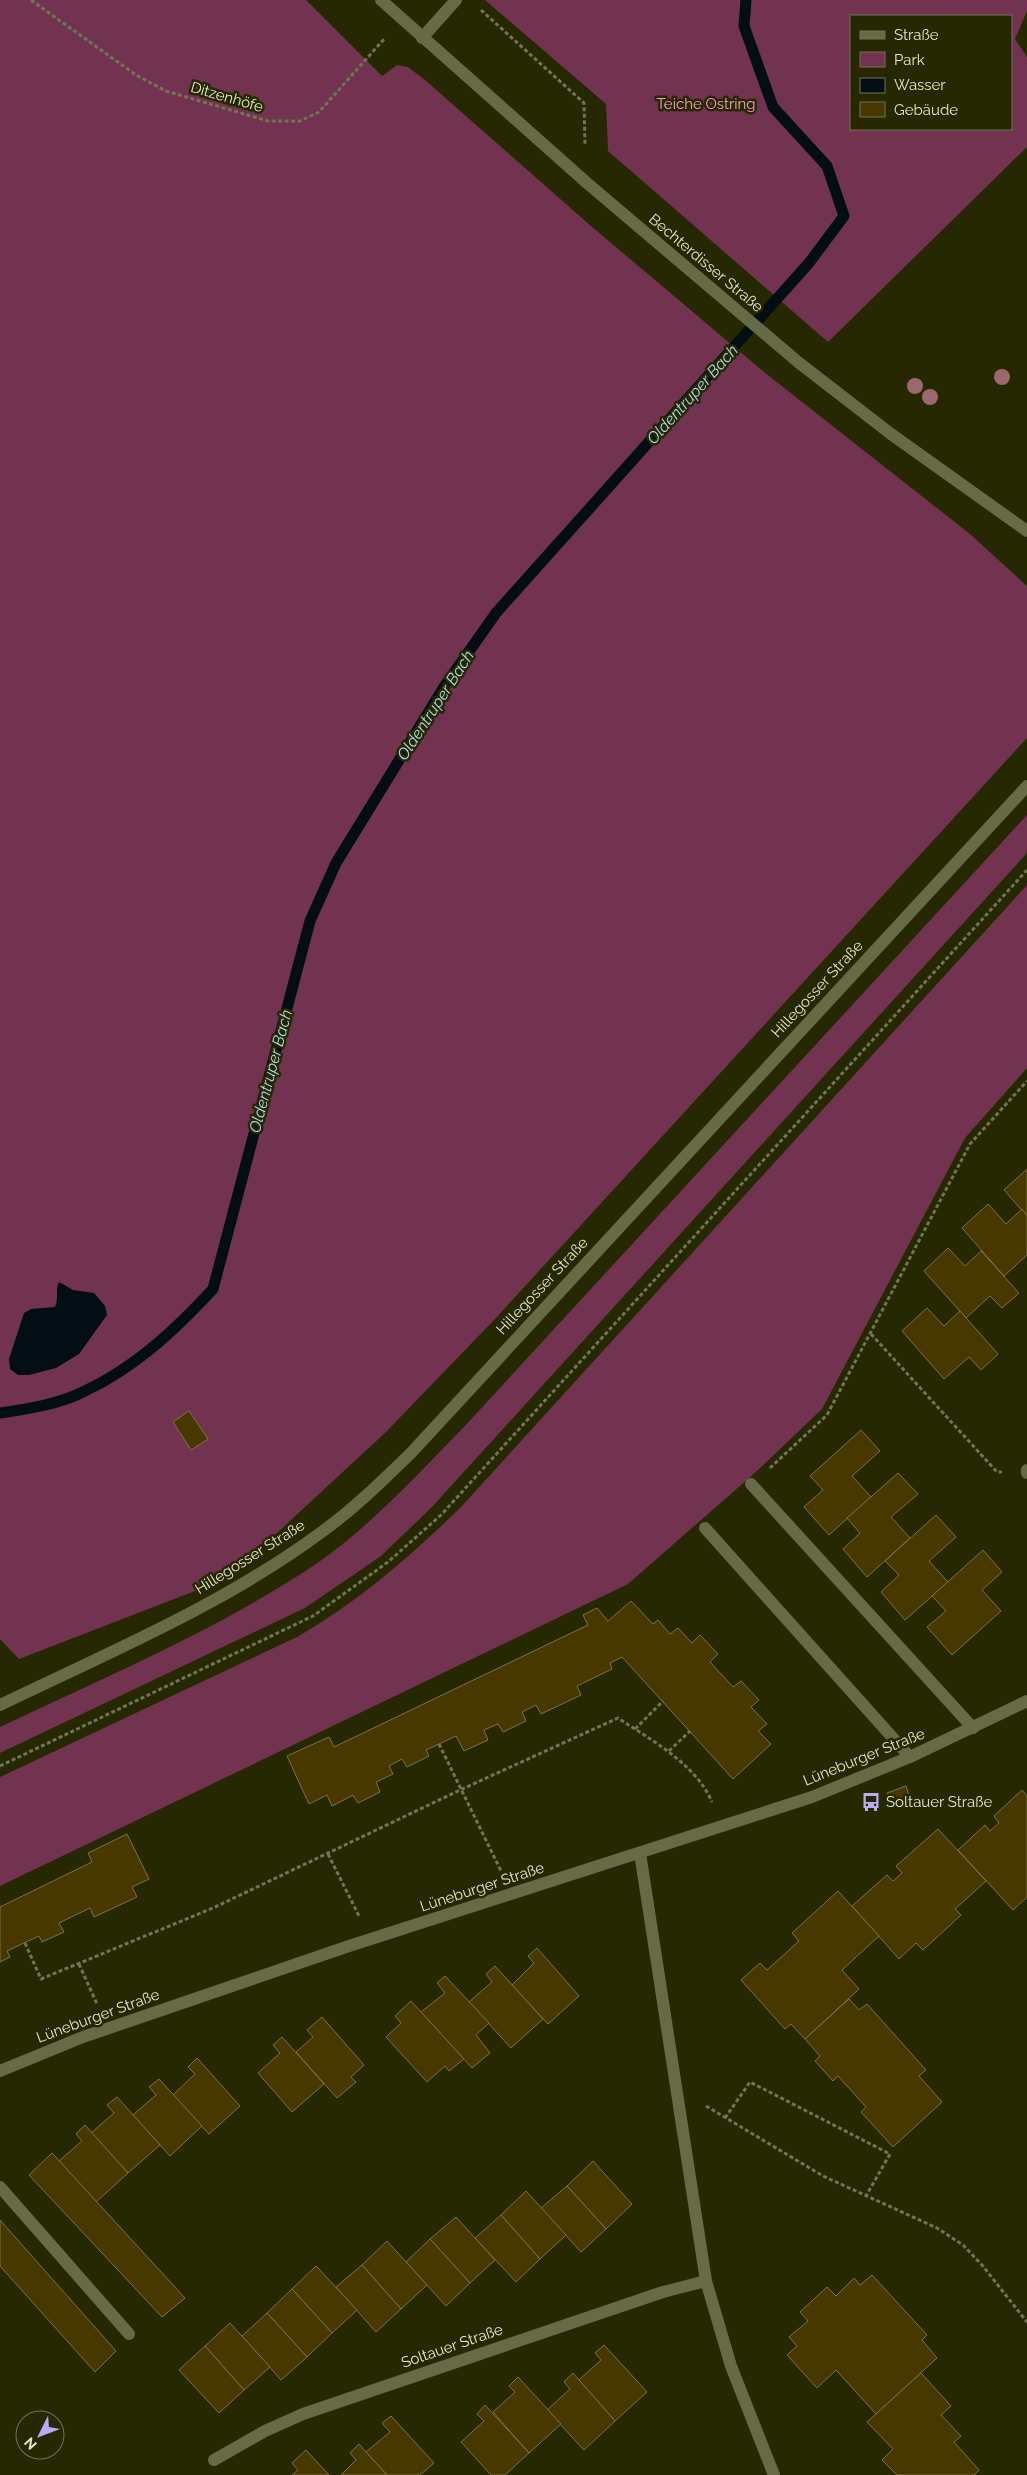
<svg xmlns="http://www.w3.org/2000/svg" width="1027" height="2475" font-family="Raleway,sans-serif">
	<rect width="100%" height="100%" fill="#252801"/>
	<g fill="#713350" fill-rule="evenodd">
		<path d="M0 0H306L382 76 397 65 408 67 425 80 591 226 764 372 970 534 1027 586V738L495 1319 386 1432 277 1533 213 1584 19 1659 0 1639Z"/>
		<path d="M485 0H1027V11L1015 39 1027 57V147L828 342 608 151 606 104ZM1011 16V129H851V16Z"/>
		<path d="M1027 815V853L431 1508 381 1556 305 1608 0 1753V1727C105 1677 215 1631 313 1566 369 1528 416 1476 463 1428Z"/>
		<path d="M1027 885V1068L965 1138 822 1409 757 1471 628 1584 0 1886V1777L299 1636C360 1600 411 1556 461 1507Z"/>
	</g>
	<path fill="#030e14" d="M59 1282 73 1290 94 1293 105 1306 107 1315 79 1354 56 1368 29 1375H18L10 1369 9 1359 24 1313 31 1309 55 1307C59 1299 55 1289 59 1282Z"/>
	<g fill="none" stroke-linecap="round" stroke-linejoin="round">
		<path stroke="#030e14" stroke-width="11" d="M0 1413C28 1409 60 1404 85 1391 136 1367 176 1329 213 1289L310 921 336 863 444 687 496 613 809 263 844 216 827 166 773 107 744 26 746 0"/>
	</g>
	<g fill="#473800" stroke="#81723f">
		<path d="M1027 1169V1216L1004 1190Z"/>
		<path d="M988 1204 1006 1224 1022 1209 1027 1216V1255L1004 1276 962 1228Z"/>
		<path d="M948 1248 965 1266 981 1251 1019 1293 1002 1308 990 1296 966 1318 924 1271Z"/>
		<path d="M927 1308 944 1326 960 1311 998 1354 981 1370 969 1357 944 1379 902 1331Z"/>
		<path d="M189 1411 208 1439 191 1450 173 1422Z"/>
		<path d="M861 1430 880 1451 852 1476 871 1497 829 1535 804 1507 823 1490 810 1476Z"/>
		<path d="M898 1473 918 1494 891 1517 910 1538 867 1577 843 1549 860 1533 847 1518Z"/>
		<path d="M936 1515 956 1537 929 1561 948 1582 905 1620 881 1592 899 1575 885 1561Z"/>
		<path d="M983 1550 1002 1572 982 1590 1001 1611 952 1655 927 1627 946 1611 932 1596Z"/>
		<path d="M631 1601 653 1624 658 1620 670 1634 678 1628 692 1643 700 1635 718 1654 710 1662 733 1687 741 1681 759 1700 751 1707 767 1724 758 1731 771 1744 733 1779 622 1657 610 1663 612 1669 577 1686 581 1695 541 1714 536 1705 522 1712 526 1721 503 1732 498 1724 484 1730 488 1740 464 1751 456 1736 426 1750 429 1756 407 1767 402 1759 389 1766 393 1774 376 1782 380 1792 358 1803 353 1795 332 1806 327 1795 309 1804 287 1756 329 1737 334 1747 588 1625 583 1615 597 1608 608 1621Z"/>
		<path d="M906 1786 909 1795 890 1802 887 1793Z"/>
		<path d="M1022 1790 1027 1796V1897L1013 1910 958 1850 985 1825 990 1831 999 1823 994 1816Z"/>
		<path d="M938 1829 986 1881 955 1909 961 1915 923 1950 916 1943 899 1959 852 1906 887 1875 893 1881 902 1873 896 1866Z"/>
		<path d="M127 1834 149 1879 132 1887 137 1897 94 1917 90 1908 59 1923 64 1932 42 1942 39 1936 7 1951 10 1957 0 1962V1907L92 1862 88 1853Z"/>
		<path d="M838 1891 879 1936 842 1970 859 1989 805 2039 791 2024 785 2029 741 1980 760 1963 767 1970 799 1941 792 1933Z"/>
		<path d="M537 1948 579 1996 548 2024 512 1985 534 1963 528 1956Z"/>
		<path d="M495 1966 543 2019 511 2048 469 2002 492 1982 486 1974Z"/>
		<path d="M445 1976 489 2023 476 2035 490 2053 472 2068 421 2012 445 1993 437 1983Z"/>
		<path d="M849 1999 859 2010 867 2004 926 2070 919 2076 942 2102 893 2147 861 2112 866 2107 838 2076 833 2081 815 2061 820 2056 805 2039Z"/>
		<path d="M411 2001 464 2059 449 2071 445 2066 427 2082 386 2037 401 2023 395 2016Z"/>
		<path d="M322 2017 364 2065 351 2077 356 2082 337 2098 296 2052 313 2037 307 2030Z"/>
		<path d="M282 2037 324 2084 292 2112 258 2073 280 2053 273 2045Z"/>
		<path d="M197 2058 240 2106 209 2134 173 2095 195 2074 188 2067Z"/>
		<path d="M159 2079 202 2126 170 2156 133 2115 156 2095 149 2087Z"/>
		<path d="M117 2097 160 2145 128 2173 91 2133 114 2113 107 2105Z"/>
		<path d="M85 2125 128 2173 96 2202 59 2161 82 2141 76 2134Z"/>
		<path d="M52 2153 185 2298 162 2317 29 2175Z"/>
		<path d="M593 2161 632 2204 606 2229 567 2186Z"/>
		<path d="M567 2186 606 2229 581 2252 541 2208Z"/>
		<path d="M526 2191 566 2235 540 2259 501 2215Z"/>
		<path d="M501 2215 540 2259 516 2282 475 2238Z"/>
		<path d="M456 2217 495 2260 470 2283 430 2239Z"/>
		<path d="M0 2220 116 2351 95 2372 0 2266Z"/>
		<path d="M430 2239 470 2283 446 2306 406 2262Z"/>
		<path d="M387 2241 427 2285 401 2309 362 2265Z"/>
		<path d="M362 2265 401 2309 376 2332 336 2287Z"/>
		<path d="M316 2266 357 2310 332 2333 292 2289Z"/>
		<path d="M872 2275 927 2335 922 2340 937 2358 876 2414 836 2370 817 2388 787 2355 797 2346 789 2337 808 2321 800 2312 827 2287 836 2296 854 2278 860 2285Z"/>
		<path d="M292 2289 332 2333 307 2357 267 2313Z"/>
		<path d="M267 2313 307 2357 281 2380 242 2336Z"/>
		<path d="M230 2323 270 2367 244 2390 205 2346Z"/>
		<path d="M604 2345 647 2392 615 2421 579 2380 601 2360 595 2353Z"/>
		<path d="M205 2346 244 2390 219 2413 179 2370Z"/>
		<path d="M573 2373 615 2421 584 2450 547 2410 570 2389 564 2382Z"/>
		<path d="M921 2373 951 2406 941 2415 961 2436 954 2442 979 2470 974 2475H897L882 2460 893 2449 867 2422Z"/>
		<path d="M518 2377 561 2424 529 2453 493 2412 515 2392 509 2386Z"/>
		<path d="M485 2405 529 2453 505 2475H491L461 2442 484 2421 477 2414Z"/>
		<path d="M391 2416 434 2463 420 2475H387L366 2452 390 2432 382 2423Z"/>
		<path d="M359 2444 366 2452 387 2475H341L356 2460 350 2453Z"/>
		<path d="M306 2450 329 2475H292L298 2470 292 2463Z"/>
	</g>
	<g fill="none" stroke-linecap="round" stroke-linejoin="round">
		<g stroke="#727553" stroke-width="3" stroke-dasharray="4 2.5" stroke-linecap="butt">
			<path d="M31 0 136 75 166 91 268 121H300L319 112 385 38"/>
			<path d="M481 10 584 103 585 145"/>
			<path d="M871 1334 997 1472H1002"/>
			<path d="M770 1468 827 1415 970 1144 1027 1081"/>
			<path d="M635 1729 663 1701"/>
			<path d="M439 1744 501 1871"/>
			<path d="M669 1751 690 1731"/>
			<path d="M0 1766 313 1616 388 1562 441 1515 1027 870"/>
			<path d="M328 1854 359 1916"/>
			<path d="M25 1943 41 1979 213 1908 460 1790 618 1718C651 1740 696 1764 712 1802"/>
			<path d="M79 1964 97 2004"/>
			<path d="M706 2106 823 2176 937 2228 963 2245 982 2265 1027 2322"/>
			<path d="M725 2118 750 2082 890 2154 866 2196"/>
		</g>
		<g stroke="#666a46" stroke-width="12">
			<path d="M381 0 587 183 798 362 891 434 1027 531"/>
			<path d="M422 38 456 0"/>
			<path d="M1027 1470V1473"/>
			<path d="M751 1484 973 1728"/>
			<path d="M705 1528 910 1757"/>
			<path d="M0 1705C110 1652 225 1604 323 1531 355 1508 383 1480 411 1453L1027 786"/>
			<path d="M640 1853 706 2281 731 2366 774 2475"/>
			<path d="M0 2071 83 2037 346 1947 812 1797 910 1757 1027 1701"/>
			<path d="M0 2187 129 2334"/>
			<path d="M214 2460 265 2431 303 2414 663 2292 706 2281"/>
		</g>
	</g>
	<g fill="#9a696d">
		<circle cx="1002" cy="377" r="8"/>
		<circle cx="915" cy="386" r="8"/>
		<circle cx="930" cy="397" r="8"/>
	</g>
	<defs>
		<g id="bus-bare" transform="scale(1.5)"><path d="M-5-6H5V4H4V6H2V4H-2V6H-4V4H-5ZM-3.5-4V0h7V-4ZM-3.5 1.2v1.5H-2V1.2ZM2 1.2v1.5H3.5V1.2Z" fill="#baaaf7" stroke="#252801" stroke-width="2.5" paint-order="stroke"/></g>
	</defs>
	<g fill-rule="evenodd">
		<use href="#bus-bare" x="871" y="1802"/>
	</g>
	<g text-anchor="middle" stroke-width="5" stroke-linejoin="round" paint-order="stroke">
		<g font-size="15" fill="#e2e6cb" stroke="#252801">
			<text transform="translate(227 97) rotate(16)" y="5">Ditzenhöfe</text>
			<text transform="translate(706 263) rotate(40)" y="5">Bechterdisser Straße</text>
			<text transform="translate(817 989) rotate(-47)" y="5">Hillegosser Straße</text>
			<text transform="translate(542 1286) rotate(-47)" y="5">Hillegosser Straße</text>
			<text transform="translate(250 1557) rotate(-32)" y="5">Hillegosser Straße</text>
			<text transform="translate(864 1757) rotate(-22)" y="5">Lüneburger Straße</text>
			<text transform="translate(482 1887) rotate(-18)" y="5">Lüneburger Straße</text>
			<text transform="translate(98 2016) rotate(-20)" y="5">Lüneburger Straße</text>
			<text transform="translate(452 2346) rotate(-19)" y="5">Soltauer Straße</text>
		</g>
		<g font-size="15" fill="#fa9ec5" stroke="#252801">
			<text x="706" y="109">Teiche Ostring</text>
		</g>
		<g font-size="15" fill="#e2e6cb" stroke="#252801" text-anchor="start">
			<text x="886" y="1807">Soltauer Straße</text>
		</g>
		<g font-size="16" font-style="italic" fill="#addaf4" stroke="#252801">
			<text transform="translate(692 394) rotate(-48)" y="6">Oldentruper Bach</text>
			<text transform="translate(435 705) rotate(-57)" y="6">Oldentruper Bach</text>
			<text transform="translate(270 1071) rotate(-75)" y="6">Oldentruper Bach</text>
		</g>
	</g>
	<rect x="850" y="15" width="162" height="115" fill="#252801" stroke="#717452"/>
	<rect x="860" y="31" width="25" height="8" fill="#666a46" stroke="#717452"/>
	<text x="894" y="40" font-size="15" fill="#e2e6cb">Straße</text>
	<rect x="860" y="52" width="25" height="15" fill="#713350" stroke="#717452"/>
	<text x="894" y="65" font-size="15" fill="#e2e6cb">Park</text>
	<rect x="860" y="78" width="25" height="15" fill="#030e14" stroke="#717452"/>
	<text x="894" y="90" font-size="15" fill="#e2e6cb">Wasser</text>
	<rect x="860" y="102" width="25" height="15" fill="#473800" stroke="#717452"/>
	<text x="894" y="115" font-size="15" fill="#e2e6cb">Gebäude</text>
	<g transform="translate(40 2435) rotate(228)"><circle r="24" fill="#252801" stroke="#717452"/>
	<path d="M0-4L9 19L0 12L-9 19Z" fill="#baaaf7"/>
	<text y="-8" font-size="14" font-weight="bold" text-anchor="middle" fill="#e2e6cb">N</text>
	</g>
</svg>
